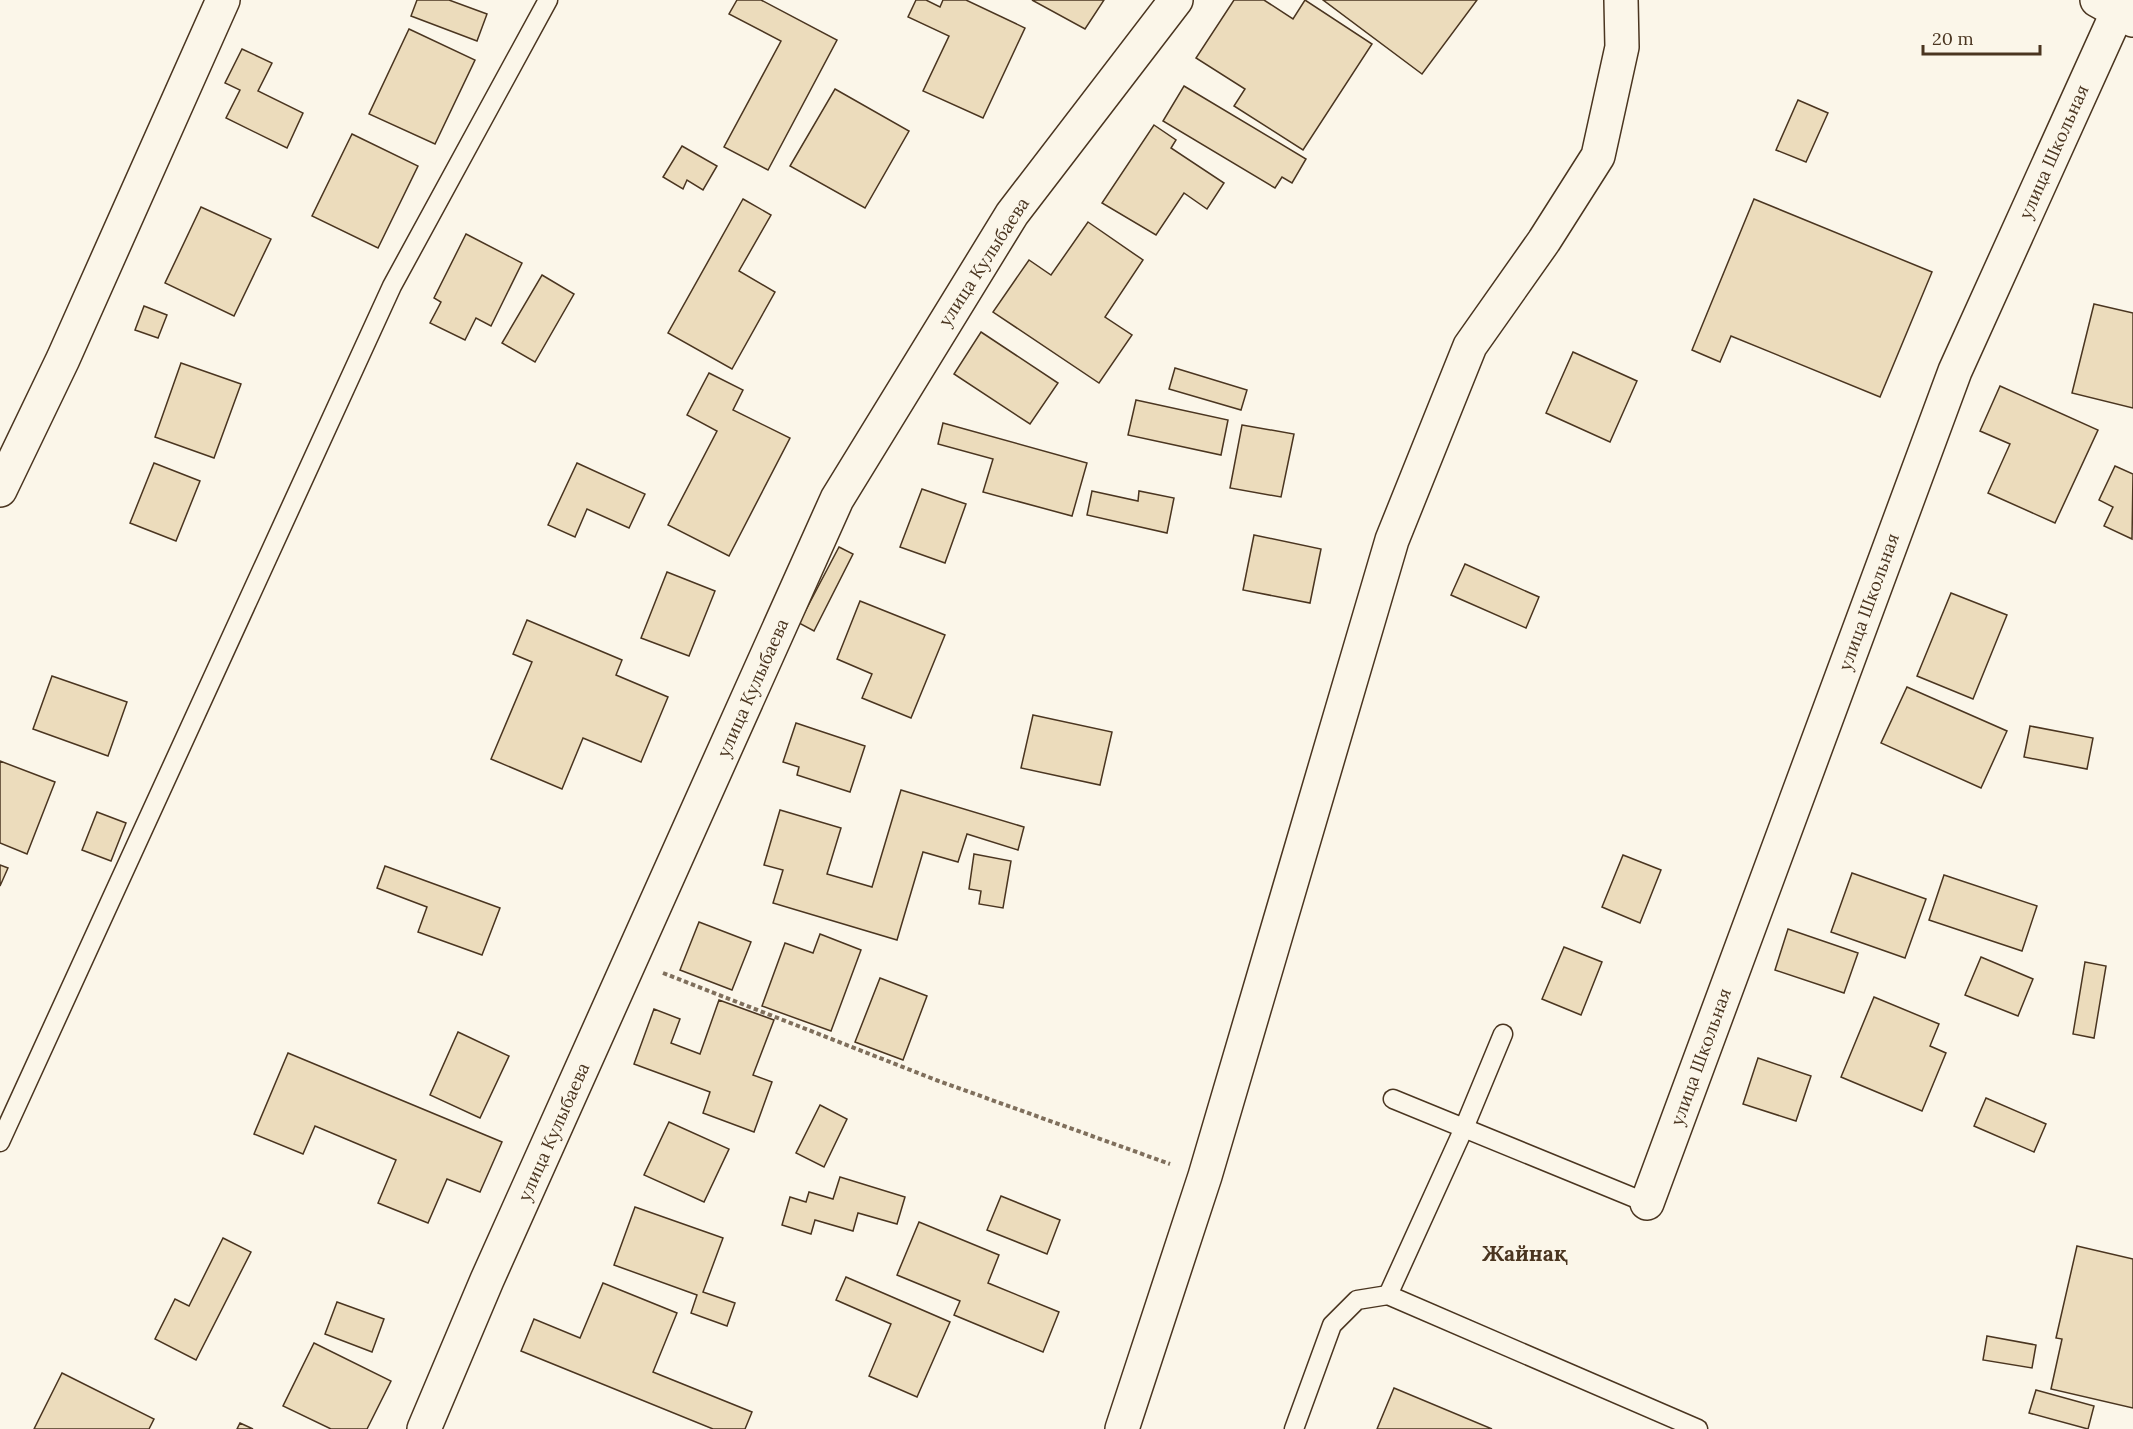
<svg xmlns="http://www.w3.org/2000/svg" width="2133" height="1429" font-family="Lora,serif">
	<rect width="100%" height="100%" fill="#fbf6e9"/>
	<g fill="#ecdcbc" stroke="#4a3520" stroke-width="1.5">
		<path d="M417 0H449L487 14 477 41 411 16Z"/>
		<path d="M737 0H761L837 40 768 170 724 147 781 41 729 14Z"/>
		<path d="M916 0H926L940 7 943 0H966L1025 28 983 118 923 91 949 36 908 17Z"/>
		<path d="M1032 0H1104L1085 29Z"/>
		<path d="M1234 0H1264L1293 19 1305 0 1372 44 1303 150 1234 106 1245 89 1196 58Z"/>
		<path d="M1323 0H1477L1422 74Z"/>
		<path d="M409 29 475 60 435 144 369 114Z"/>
		<path d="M242 49 272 63 258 91 303 113 287 148 226 118 240 90 225 83Z"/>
		<path d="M1184 86 1306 159 1292 183 1282 177 1275 188 1163 121Z"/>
		<path d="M835 89 909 131 865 208 790 166Z"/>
		<path d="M1798 100 1828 113 1806 162 1776 150Z"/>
		<path d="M1154 125 1176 140 1171 148 1224 183 1207 209 1184 193 1156 235 1102 203Z"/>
		<path d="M352 134 418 166 378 248 312 216Z"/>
		<path d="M682 146 717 166 703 190 687 180 683 189 663 177Z"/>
		<path d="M743 199 771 215 739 271 775 292 732 369 668 333Z"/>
		<path d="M1754 199 1932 272 1880 397 1731 336 1720 362 1692 350Z"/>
		<path d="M201 207 271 239 234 316 165 283Z"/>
		<path d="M1088 222 1143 260 1105 317 1132 335 1099 383 993 312 1029 260 1051 275Z"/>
		<path d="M466 234 522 263 491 326 476 318 465 340 430 323 441 302 434 298Z"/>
		<path d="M542 275 574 294 535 362 502 343Z"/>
		<path d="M2094 304 2133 313V408L2072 393Z"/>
		<path d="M144 306 167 315 158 338 135 330Z"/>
		<path d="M981 332 1058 383 1030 424 954 374Z"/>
		<path d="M1573 352 1637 381 1610 442 1546 413Z"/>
		<path d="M181 363 241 384 214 458 155 437Z"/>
		<path d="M1175 368 1247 390 1241 410 1169 389Z"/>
		<path d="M709 373 743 390 733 410 790 438 729 556 668 525 717 431 687 415Z"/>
		<path d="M2000 386 2098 430 2055 523 1988 493 2010 444 1980 431Z"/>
		<path d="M1136 400 1228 420 1221 455 1128 435Z"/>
		<path d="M943 423 1087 463 1072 516 983 492 993 459 938 444Z"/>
		<path d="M1242 425 1294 434 1281 497 1230 488Z"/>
		<path d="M154 463 200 481 176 541 130 523Z"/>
		<path d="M577 463 645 494 629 528 587 509 575 537 548 525Z"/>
		<path d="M2115 466 2133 474 2132 539 2104 526 2113 507 2099 500Z"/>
		<path d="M922 489 966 504 945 563 900 547Z"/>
		<path d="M1092 491 1138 501 1139 491 1174 498 1167 533 1087 515Z"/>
		<path d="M1254 535 1321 549 1310 603 1243 590Z"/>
		<path d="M839 547 853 554 814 631 799 623Z"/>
		<path d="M1465 564 1539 597 1526 628 1451 595Z"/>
		<path d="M667 572 715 591 689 656 641 638Z"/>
		<path d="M1951 593 2007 615 1973 699 1917 676Z"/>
		<path d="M860 601 945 635 911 718 862 698 872 674 837 659Z"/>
		<path d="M527 620 622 660 616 675 668 697 641 762 583 738 562 789 491 759 532 662 513 654Z"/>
		<path d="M52 676 127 702 108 756 33 729Z"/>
		<path d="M1907 687 2007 731 1981 788 1881 743Z"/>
		<path d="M1033 715 1112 732 1100 785 1021 768Z"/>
		<path d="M796 723 865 746 850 792 797 775 799 767 783 762Z"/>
		<path d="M2030 726 2093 738 2087 769 2024 757Z"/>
		<path d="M0 761 55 782 27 854 0 843Z"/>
		<path d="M901 790 1024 827 1018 850 967 834 958 862 923 852 897 940 773 903 783 870 764 865 780 810 841 828 827 874 872 887Z"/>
		<path d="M97 812 126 823 111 861 82 850Z"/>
		<path d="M974 854 1011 861 1003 908 979 904 981 891 969 889Z"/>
		<path d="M1623 855 1661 870 1640 923 1602 907Z"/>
		<path d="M0 865 8 868 0 886Z"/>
		<path d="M385 866 500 908 482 955 418 932 427 907 377 888Z"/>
		<path d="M1852 873 1926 899 1905 958 1831 932Z"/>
		<path d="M1944 875 2037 906 2022 951 1929 920Z"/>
		<path d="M699 922 751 942 732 990 680 970Z"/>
		<path d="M1788 929 1858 953 1844 993 1775 970Z"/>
		<path d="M820 934 861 950 831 1031 762 1006 785 943 813 953Z"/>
		<path d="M1564 947 1602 962 1581 1015 1542 999Z"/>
		<path d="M1981 957 2033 979 2018 1016 1965 995Z"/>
		<path d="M2085 962 2106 966 2094 1038 2073 1034Z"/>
		<path d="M880 978 927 996 903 1060 855 1042Z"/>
		<path d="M1874 997 1939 1024 1930 1046 1946 1053 1922 1111 1841 1077Z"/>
		<path d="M719 1000 774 1020 753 1075 772 1082 754 1132 703 1113 710 1092 634 1064 654 1009 680 1019 671 1043 700 1054Z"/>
		<path d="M458 1032 509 1056 480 1118 430 1095Z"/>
		<path d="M288 1053 502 1142 480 1192 447 1179 428 1223 378 1203 396 1160 315 1126 303 1154 254 1134Z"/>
		<path d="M1758 1058 1811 1076 1796 1121 1743 1104Z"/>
		<path d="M1986 1098 2046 1124 2034 1152 1974 1126Z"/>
		<path d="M820 1105 847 1119 824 1167 796 1153Z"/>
		<path d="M669 1122 729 1149 704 1202 644 1175Z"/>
		<path d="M840 1177 905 1197 897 1224 858 1213 853 1231 815 1220 811 1234 782 1225 790 1197 806 1202 809 1192 833 1199Z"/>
		<path d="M1001 1196 1060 1220 1047 1254 987 1230Z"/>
		<path d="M635 1207 723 1238 703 1292 735 1303 727 1326 691 1313 697 1295 614 1265Z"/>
		<path d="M919 1222 999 1255 988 1283 1059 1312 1043 1352 954 1315 960 1301 897 1275Z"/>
		<path d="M223 1238 251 1252 196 1360 155 1339 175 1299 189 1306Z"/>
		<path d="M2077 1246 2133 1259V1408L2051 1389 2062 1339 2056 1338Z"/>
		<path d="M846 1277 950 1322 917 1397 869 1376 891 1324 836 1300Z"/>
		<path d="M603 1283 677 1313 653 1372 752 1412 745 1429H713L521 1351 534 1319 580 1338Z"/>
		<path d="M337 1302 384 1319 372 1352 325 1334Z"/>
		<path d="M1987 1336 2036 1345 2032 1368 1983 1360Z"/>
		<path d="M314 1343 391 1381 367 1429H331L283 1406Z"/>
		<path d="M62 1373 154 1419 149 1429H34Z"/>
		<path d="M1394 1388 1492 1429H1377Z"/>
		<path d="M2036 1390 2094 1406 2088 1429 2029 1413Z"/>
		<path d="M240 1423 253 1429H237Z"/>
	</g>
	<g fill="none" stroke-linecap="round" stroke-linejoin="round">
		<g stroke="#4a3520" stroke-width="21">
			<g id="service">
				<path d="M1393 1099 1647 1203"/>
				<path d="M0 1142 392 286 548 0"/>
				<path d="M1388 1295 1464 1128 1503 1034"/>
				<path d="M1294 1429 1332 1325 1357 1300 1388 1295 1698 1429"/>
			</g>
		</g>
		<g stroke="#4a3520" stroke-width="36">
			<g id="minor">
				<path d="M0 490 63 359 223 0"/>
				<path d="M1647 1203 1955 371 2118 11 2127 0"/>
				<path d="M424 1429 487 1280 837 499 1012 214 1176 0"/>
				<path d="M1122 1429 1205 1176 1392 540 1470 346 1544 241 1598 156 1622 47 1621 0"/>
			</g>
		</g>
		<g stroke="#4a3520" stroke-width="36">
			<path id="primary" d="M2097 0 2133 20"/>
		</g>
		<path stroke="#7f6f5c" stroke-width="4" stroke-dasharray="4.5 3" stroke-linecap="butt" d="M663 973 936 1080 1170 1164"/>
		<use href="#service" stroke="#fbf6e9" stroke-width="18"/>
		<use href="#minor" stroke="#fbf6e9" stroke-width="33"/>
		<use href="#primary" stroke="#fbf6e9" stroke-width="33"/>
	</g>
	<g text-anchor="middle" stroke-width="4.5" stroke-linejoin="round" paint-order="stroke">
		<g font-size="18" fill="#4a3520" stroke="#fbf6e9">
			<text transform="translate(2054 152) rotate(-66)" y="6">улица Школьная</text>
			<text transform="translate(984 262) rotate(-57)" y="6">улица Кулыбаева</text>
			<text transform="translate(1869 602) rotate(-70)" y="6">улица Школьная</text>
			<text transform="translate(753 688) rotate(-66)" y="6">улица Кулыбаева</text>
			<text transform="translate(1701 1057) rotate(-70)" y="6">улица Школьная</text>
			<text transform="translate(554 1132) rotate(-66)" y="6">улица Кулыбаева</text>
		</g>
		<g font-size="21" font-weight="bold" fill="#4a3520" stroke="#fbf6e9">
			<text x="1525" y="1261">Жайнақ</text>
		</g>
	</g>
	<path d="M1923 45v9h117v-9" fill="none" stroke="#4a3520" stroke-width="3"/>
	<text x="1932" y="45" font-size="18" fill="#4a3520" stroke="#fbf6e9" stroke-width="4.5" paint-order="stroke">20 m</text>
</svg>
